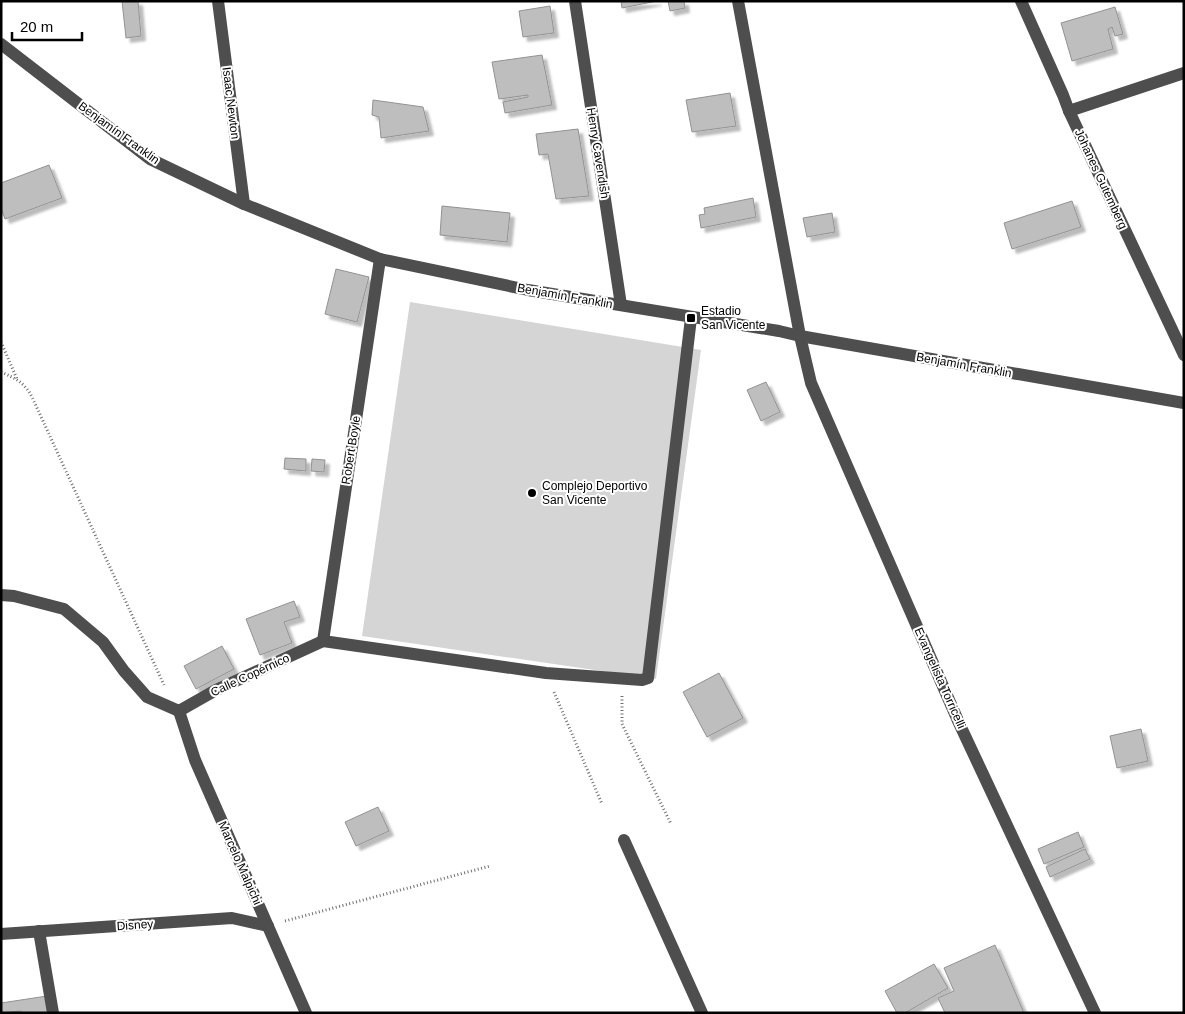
<svg xmlns="http://www.w3.org/2000/svg" width="1185" height="1014" font-family="Helvetica,sans-serif">
	<defs>
		<filter id="shadow"><feDropShadow dx="4.5" dy="4.5" stdDeviation="1" flood-color="#0004"/></filter>
	</defs>
	<rect width="100%" height="100%" fill="#fff"/>
	<path fill="#d5d5d5" d="M410 302 701 350 656 679 362 636Z"/>
	<g fill="#bebebe" stroke="#929292" filter="url(#shadow)">
		<path d="M122 1H138L141 36 126 38Z"/>
		<path d="M621 1H657L622 8Z"/>
		<path d="M668 1H684L685 8 670 11Z"/>
		<path d="M550 6 554 33 523 37 519 11Z"/>
		<path d="M1115 7 1123 34 1115 36 1112 27 1108 29 1113 49 1072 61 1061 23Z"/>
		<path d="M542 55 552 105 505 113 503 102 528 97V95L499 99 492 62Z"/>
		<path d="M730 93 736 126 692 132 686 100Z"/>
		<path d="M373 100 423 107 429 131 381 138 379 117 372 115Z"/>
		<path d="M578 129 589 196 556 199 548 154 539 155 536 134Z"/>
		<path d="M49 165 62 198 5 219 1 208V183Z"/>
		<path d="M753 198 756 217 701 228 699 215 705 214 704 208Z"/>
		<path d="M1072 201 1081 227 1012 249 1004 223Z"/>
		<path d="M442 206 510 213 507 242 440 235Z"/>
		<path d="M832 213 835 232 807 237 803 218Z"/>
		<path d="M336 269 369 277 357 322 325 314Z"/>
		<path d="M766 382 780 412 761 421 747 390Z"/>
		<path d="M285 458 306 459V471L284 469Z"/>
		<path d="M312 459 325 460 324 472 311 471Z"/>
		<path d="M294 601 300 617 284 622 292 643 260 655 246 619Z"/>
		<path d="M222 646 234 669 196 689 184 666Z"/>
		<path d="M719 673 743 718 707 737 683 692Z"/>
		<path d="M1141 729 1148 761 1117 768 1110 736Z"/>
		<path d="M378 807 389 831 356 846 345 822Z"/>
		<path d="M1078 832 1084 847 1044 864 1038 849Z"/>
		<path d="M1085 849 1090 859 1050 877 1046 867Z"/>
		<path d="M995 945 1024 1013H945L938 998 954 991 944 968Z"/>
		<path d="M934 964 948 988 905 1013H897L885 991Z"/>
		<path d="M47 996 50 1013H21V1011L1 1013V1003Z"/>
	</g>
	<g fill="none" stroke-linecap="round" stroke-linejoin="round">
		<g stroke="#707070" stroke-width="3" stroke-dasharray="1 2.5" stroke-linecap="butt">
			<path d="M1 342 17 379"/>
			<path d="M1 372C15 378 25 383 32 397L164 685"/>
			<path d="M554 692 602 804"/>
			<path d="M622 696V724L671 824"/>
			<path d="M285 921 490 866"/>
		</g>
		<g stroke="#4e4e4e" stroke-width="12">
			<path d="M218 1 244 204"/>
			<path d="M575 1 621 305"/>
			<path d="M738 1 800 336 811 383 959 723 1095 1013"/>
			<path d="M1021 1 1063 95 1069 111 1184 355"/>
			<path d="M1 44 150 159 244 204 380 259 528 290 779 331 800 336 1184 403"/>
			<path d="M1069 111 1184 73"/>
			<path d="M1 595 14 596 64 609 103 642 124 671 147 697 179 711"/>
			<path d="M323 641 546 673 642 680 648 678 691 318"/>
			<path d="M323 641 380 259"/>
			<path d="M179 711 195 760 306 1013"/>
			<path d="M179 711 216 690 323 641"/>
			<path d="M624 840 702 1013"/>
			<path d="M39 931 53 1013"/>
			<path d="M1 934 232 918 268 926"/>
		</g>
	</g>
	<g fill="#000" stroke="#fff" stroke-width="2">
		<rect x="686" y="313" width="10" height="10" rx="2.5"/>
		<circle cx="532" cy="493" r="5"/>
	</g>
	<g text-anchor="middle" stroke-width="4" stroke-linejoin="round" paint-order="stroke">
		<g font-size="12" fill="#000" stroke="#fff">
			<text transform="translate(231 103) rotate(83)" y="4">Isaac Newton</text>
			<text transform="translate(119 133) rotate(36)" y="4">Benjamín Franklin</text>
			<text transform="translate(598 153) rotate(81)" y="4">Henry Cavendish</text>
			<text transform="translate(1101 179) rotate(65)" y="4">Johanes Gutemberg</text>
			<text transform="translate(565 296) rotate(10)" y="4">Benjamín Franklin</text>
			<text transform="translate(964 365) rotate(10)" y="4">Benjamín Franklin</text>
			<text transform="translate(351 450) rotate(-81)" y="4">Robert Boyle</text>
			<text transform="translate(250 675) rotate(-25)" y="4">Calle Copérnico</text>
			<text transform="translate(940 678) rotate(66)" y="4">Evangelista Torricelli</text>
			<text transform="translate(240 863) rotate(66)" y="4">Marcelo Malpichi</text>
			<text transform="translate(135 925) rotate(-4)" y="4">Disney</text>
		</g>
		<g font-size="12" fill="#000" stroke="#fff" text-anchor="start">
			<text x="701" y="315">Estadio<tspan x="701" dy="14">San Vicente</tspan></text>
			<text x="542" y="490">Complejo Deportivo<tspan x="542" dy="14">San Vicente</tspan></text>
		</g>
	</g>
	<rect width="1185" height="1014" fill="none" stroke="#000000" stroke-width="5"/>
	<path d="M12 32v8h70v-8" fill="none" stroke="#000000" stroke-width="2.5"/>
	<text x="20" y="32" font-size="15" fill="#000000" stroke="#ffffff" stroke-width="4" paint-order="stroke">20 m</text>
</svg>
